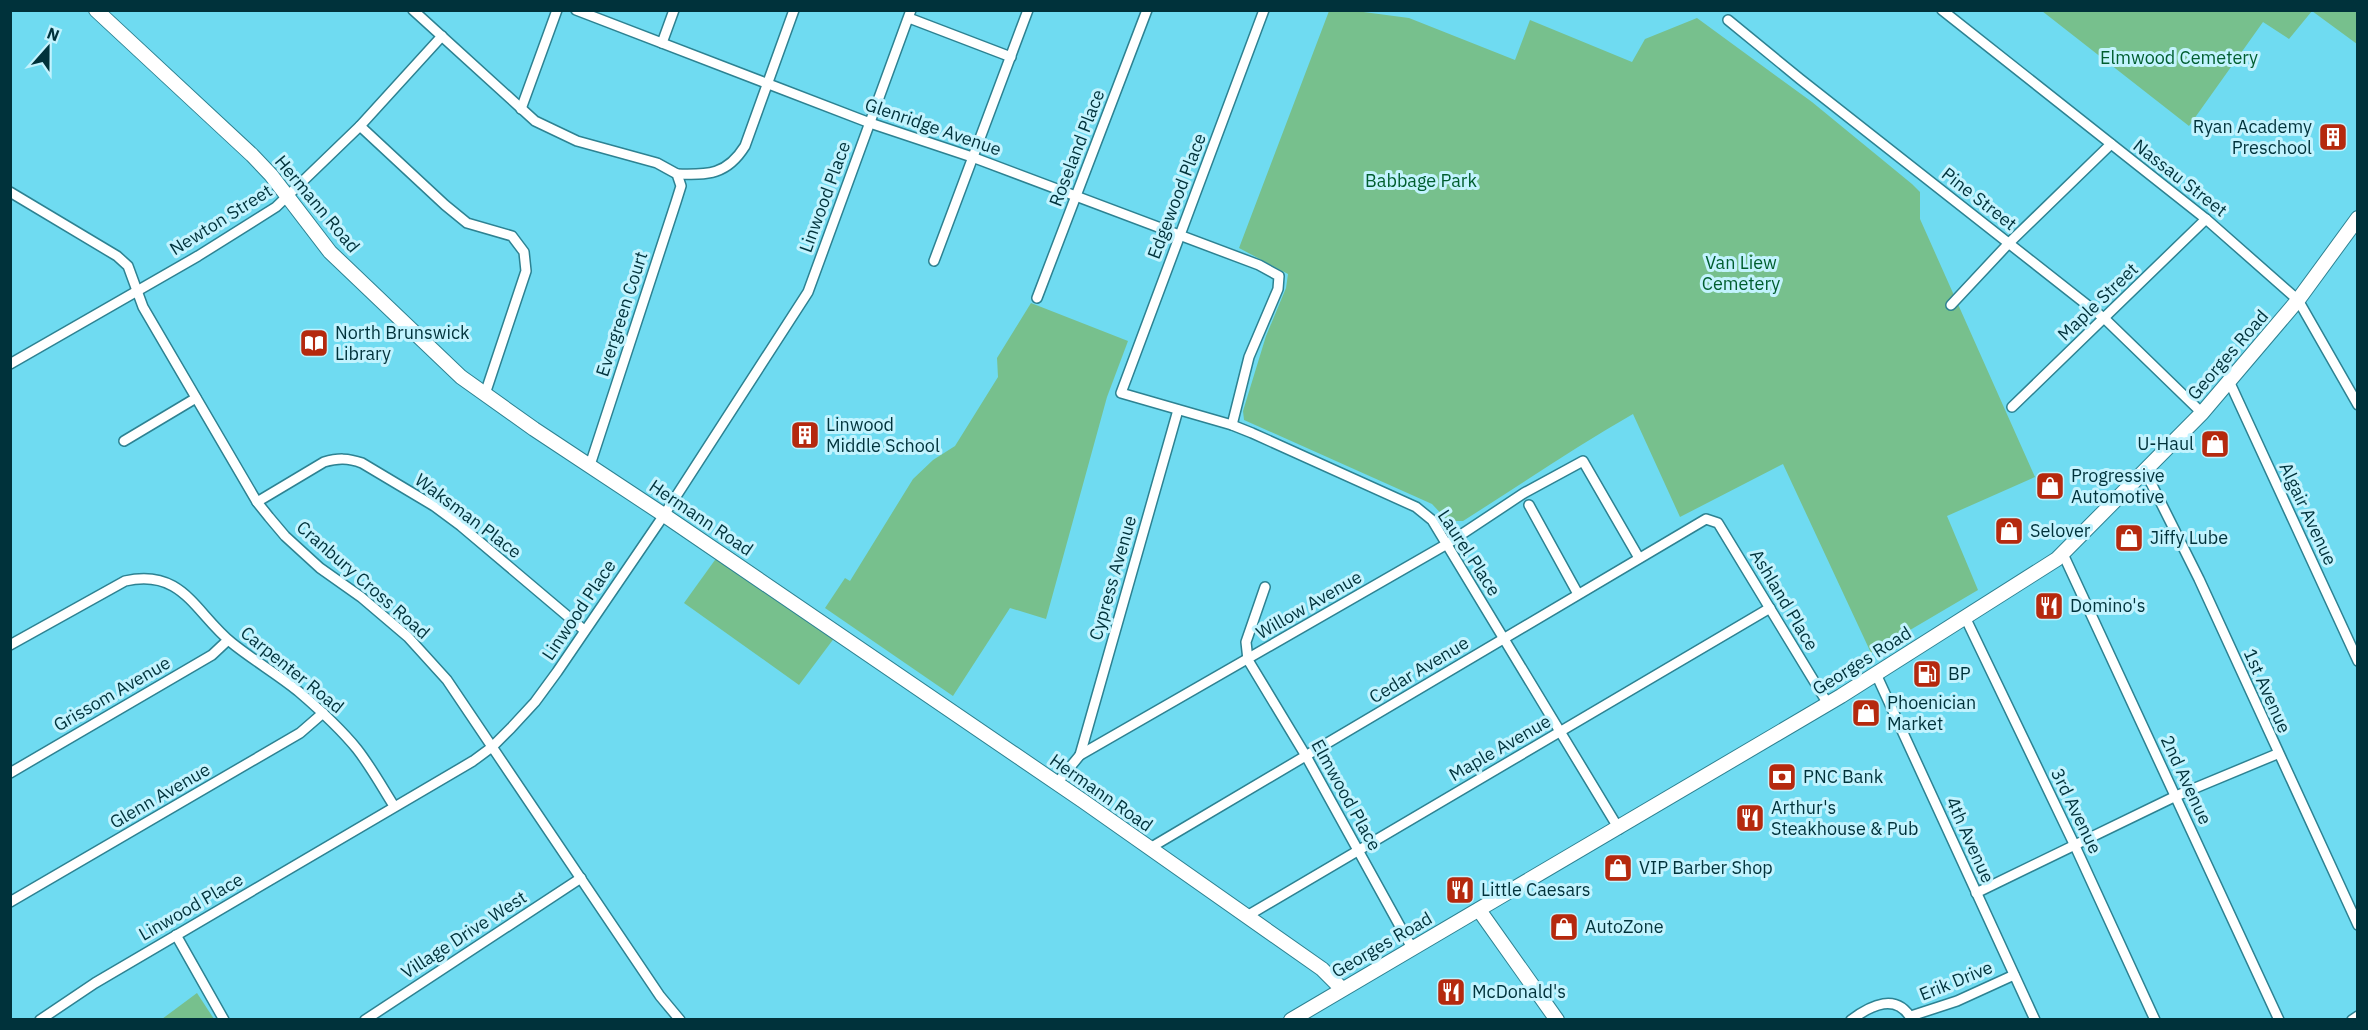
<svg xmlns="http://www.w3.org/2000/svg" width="2368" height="1030" font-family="'IBM Plex Sans',sans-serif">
	<rect width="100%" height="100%" fill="#6fdbf1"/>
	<g fill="#77c08d">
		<path d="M1329 11H1356L1409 18 1515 60 1530 20 1632 62 1645 39 1697 18 1812 102 1912 184 1920 192V219L2035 477 1947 516 1978 590 1871 653 1783 464 1680 517 1633 414C1575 447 1520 485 1463 521H1448L1432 504 1244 420 1243 411 1266 336 1286 288 1288 274 1239 248Z"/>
		<path d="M2042 11H2357V44L2312 11 2289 39 2263 22 2189 126Z"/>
		<path d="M1031 303 1128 341 1107 397 1046 619 1010 608 953 696 825 608 845 578 850 581 913 479 933 460 955 446 998 377 997 358Z"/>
		<path d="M720 553 838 633 799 685 684 603Z"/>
		<path d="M197 993 214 1019H162Z"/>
	</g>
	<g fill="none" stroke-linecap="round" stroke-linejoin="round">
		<g stroke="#2d8292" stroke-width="12">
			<g id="street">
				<path d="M413 10 535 121 577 141 657 163 677 174 681 186 676 202 590 465"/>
				<path d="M576 10 870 123 972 157 1259 265 1279 276 1278 289 1249 357 1232 425"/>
				<path d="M1264 10 1121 393 1232 425 1252 433 1416 507 1432 520 1619 829"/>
				<path d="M1942 10 2206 219 2298 300 2358 405"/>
				<path d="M909 18 1011 57"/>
				<path d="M1728 20 1800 79 2105 319 2202 413"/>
				<path d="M662 43 674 10"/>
				<path d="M521 109 557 10"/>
				<path d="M360 126 445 205 467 223 512 236 524 252 526 271 485 394"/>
				<path d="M677 174C708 175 727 175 745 146L794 10"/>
				<path d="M10 192 117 256 128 266 143 307 257 502 269 517 285 536 320 568 361 597 408 637 447 680 660 996 680 1020"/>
				<path d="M934 261 1028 10"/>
				<path d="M1037 298 1147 10"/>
				<path d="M1951 305 2009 243 2111 144"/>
				<path d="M10 364 198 256 276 207 360 126 442 36"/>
				<path d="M2229 381 2358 661"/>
				<path d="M2012 407 2206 219"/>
				<path d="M124 441 196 398"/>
				<path d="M2145 471 2199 579 2358 925"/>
				<path d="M257 502 324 462C338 458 348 458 362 463L434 506 461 526 584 630"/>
				<path d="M1529 505 1578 594"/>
				<path d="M2063 554 2279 1020"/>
				<path d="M1265 587 1246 642 1248 660 1306 756 1412 948"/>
				<path d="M1965 617 2075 846 2155 1020"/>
				<path d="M10 645 125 581C183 568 195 613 232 643 253 660 277 674 298 691 319 709 340 728 357 749 371 767 382 787 394 806"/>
				<path d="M1876 674 2035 1020"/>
				<path d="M1080 755 1178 410"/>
				<path d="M10 773 212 655 228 640"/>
				<path d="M1057 783 1080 755 1447 544 1524 493 1583 461 1639 558"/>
				<path d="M1150 848 1706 519 1718 523 1828 704"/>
				<path d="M1976 893 2176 796 2277 754"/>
				<path d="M10 902 300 733 323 713"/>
				<path d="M1247 916 1770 608"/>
				<path d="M176 935 224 1020"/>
				<path d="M1911 1016 1957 1001 2014 975"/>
				<path d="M40 1020 95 983 473 761 492 747 511 728 535 702 557 672 664 515 808 292 911 10"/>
				<path d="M365 1020 581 878"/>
				<path d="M1851 1020C1871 1005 1897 992 1912 1020"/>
				<path d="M2352 1020 2358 1016"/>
			</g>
		</g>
		<g stroke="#2d8292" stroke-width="16">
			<g id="secondary">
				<path d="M96 10 252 155 271 175 330 252 461 377 534 429 664 515 1083 801 1322 969 1342 989"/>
				<path d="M1479 910 1557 1020"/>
				<path d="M1291 1020 1841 696 2057 559 2202 413 2298 300 2358 218"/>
			</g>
		</g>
		<use href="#street" stroke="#fff" stroke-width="9"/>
		<use href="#secondary" stroke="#fff" stroke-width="14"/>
	</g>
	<defs>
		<g id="building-square" transform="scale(1.5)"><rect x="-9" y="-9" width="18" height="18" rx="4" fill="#b5290e" stroke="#c2f3fe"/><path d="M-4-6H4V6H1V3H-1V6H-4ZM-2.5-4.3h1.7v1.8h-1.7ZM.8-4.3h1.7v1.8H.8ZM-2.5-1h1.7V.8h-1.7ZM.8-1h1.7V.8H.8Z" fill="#fff"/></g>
		<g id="library-square" transform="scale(1.5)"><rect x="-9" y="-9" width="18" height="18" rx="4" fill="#b5290e" stroke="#c2f3fe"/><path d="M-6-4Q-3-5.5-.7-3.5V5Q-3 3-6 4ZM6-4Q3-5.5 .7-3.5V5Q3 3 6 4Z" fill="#fff"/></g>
		<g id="shop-square" transform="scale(1.5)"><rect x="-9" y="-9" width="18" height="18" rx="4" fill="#b5290e" stroke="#c2f3fe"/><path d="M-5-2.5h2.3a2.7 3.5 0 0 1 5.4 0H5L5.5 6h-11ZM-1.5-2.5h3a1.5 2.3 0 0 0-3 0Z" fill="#fff"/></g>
		<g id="restaurant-square" transform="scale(1.5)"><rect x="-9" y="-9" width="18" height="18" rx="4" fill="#b5290e" stroke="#c2f3fe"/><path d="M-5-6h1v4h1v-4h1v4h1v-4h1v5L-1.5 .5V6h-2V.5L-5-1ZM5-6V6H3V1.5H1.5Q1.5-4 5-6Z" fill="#fff"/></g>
		<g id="fuel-square" transform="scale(1.5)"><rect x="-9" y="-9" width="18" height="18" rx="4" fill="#b5290e" stroke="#c2f3fe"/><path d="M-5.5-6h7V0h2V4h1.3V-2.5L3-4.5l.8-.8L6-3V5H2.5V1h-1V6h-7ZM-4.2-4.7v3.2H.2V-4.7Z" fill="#fff"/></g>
		<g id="bank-square" transform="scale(1.5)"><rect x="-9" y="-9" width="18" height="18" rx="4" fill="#b5290e" stroke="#c2f3fe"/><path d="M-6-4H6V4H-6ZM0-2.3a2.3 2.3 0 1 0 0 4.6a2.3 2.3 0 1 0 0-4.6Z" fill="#fff"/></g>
	</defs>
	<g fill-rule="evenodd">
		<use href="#building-square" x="2333" y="137"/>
		<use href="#library-square" x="314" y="343"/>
		<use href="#building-square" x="805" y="435"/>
		<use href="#shop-square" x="2215" y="444"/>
		<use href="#shop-square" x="2050" y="486"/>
		<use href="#shop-square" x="2009" y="531"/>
		<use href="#shop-square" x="2129" y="538"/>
		<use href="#restaurant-square" x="2049" y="606"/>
		<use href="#fuel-square" x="1927" y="674"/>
		<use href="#shop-square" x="1866" y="713"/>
		<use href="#bank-square" x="1782" y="777"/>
		<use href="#restaurant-square" x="1750" y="818"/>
		<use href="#shop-square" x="1618" y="868"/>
		<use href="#restaurant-square" x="1460" y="890"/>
		<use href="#shop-square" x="1564" y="927"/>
		<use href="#restaurant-square" x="1451" y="992"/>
	</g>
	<g text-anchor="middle" stroke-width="6" stroke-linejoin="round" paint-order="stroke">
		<g font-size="18" fill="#005e2f" stroke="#c2f3fe">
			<text x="2179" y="64">Elmwood Cemetery</text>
			<text x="1421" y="187">Babbage Park</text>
			<text x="1741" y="269">Van Liew<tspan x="1741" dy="21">Cemetery</tspan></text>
		</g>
		<g font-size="18" fill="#00323b" stroke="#c2f3fe">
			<text transform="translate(933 127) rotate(19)" y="6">Glenridge Avenue</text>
			<text transform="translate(1077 148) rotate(-69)" y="6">Roseland Place</text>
			<text transform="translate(2180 178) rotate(38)" y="6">Nassau Street</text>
			<text transform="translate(1177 196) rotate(-69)" y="6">Edgewood Place</text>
			<text transform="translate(825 197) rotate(-70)" y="6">Linwood Place</text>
			<text transform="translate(1979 199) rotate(38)" y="6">Pine Street</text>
			<text transform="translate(317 204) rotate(50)" y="6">Hermann Road</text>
			<text transform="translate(221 220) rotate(-32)" y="6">Newton Street</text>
			<text transform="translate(2098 302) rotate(-44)" y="6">Maple Street</text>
			<text transform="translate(622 314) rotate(-72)" y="6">Evergreen Court</text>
			<text transform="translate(2228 355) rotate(-49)" y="6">Georges Road</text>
			<text transform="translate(2308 514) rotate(65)" y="6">Algair Avenue</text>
			<text transform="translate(468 516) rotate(37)" y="6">Waksman Place</text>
			<text transform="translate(701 518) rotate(34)" y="6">Hermann Road</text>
			<text transform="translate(1469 553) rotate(57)" y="6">Laurel Place</text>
			<text transform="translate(1113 578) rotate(-74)" y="6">Cypress Avenue</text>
			<text transform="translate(363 580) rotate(41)" y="6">Cranbury Cross Road</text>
			<text transform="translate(1784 600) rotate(59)" y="6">Ashland Place</text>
			<text transform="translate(1309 605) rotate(-30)" y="6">Willow Avenue</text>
			<text transform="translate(579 610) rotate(-56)" y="6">Linwood Place</text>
			<text transform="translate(1862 661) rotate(-32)" y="6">Georges Road</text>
			<text transform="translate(292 670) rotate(39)" y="6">Carpenter Road</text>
			<text transform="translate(1419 670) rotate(-31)" y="6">Cedar Avenue</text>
			<text transform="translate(2267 691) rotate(66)" y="6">1st Avenue</text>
			<text transform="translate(112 694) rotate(-30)" y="6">Grissom Avenue</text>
			<text transform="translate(1500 748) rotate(-30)" y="6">Maple Avenue</text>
			<text transform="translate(2186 780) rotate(65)" y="6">2nd Avenue</text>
			<text transform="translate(1101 793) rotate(35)" y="6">Hermann Road</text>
			<text transform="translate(1346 795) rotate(61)" y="6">Elmwood Place</text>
			<text transform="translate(160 796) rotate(-30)" y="6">Glenn Avenue</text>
			<text transform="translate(2076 811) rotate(64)" y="6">3rd Avenue</text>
			<text transform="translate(1970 840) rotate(66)" y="6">4th Avenue</text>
			<text transform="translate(191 907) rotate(-30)" y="6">Linwood Place</text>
			<text transform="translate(464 935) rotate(-33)" y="6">Village Drive West</text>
			<text transform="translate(1382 945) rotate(-30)" y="6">Georges Road</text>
			<text transform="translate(1956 981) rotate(-22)" y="6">Erik Drive</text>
		</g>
		<g font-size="18" fill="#00323b" stroke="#c2f3fe" text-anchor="start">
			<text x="2312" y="133" text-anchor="end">Ryan Academy<tspan x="2312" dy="21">Preschool</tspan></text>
			<text x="335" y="339">North Brunswick<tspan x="335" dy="21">Library</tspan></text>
			<text x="826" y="431">Linwood<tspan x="826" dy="21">Middle School</tspan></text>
			<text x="2194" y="450" text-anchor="end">U-Haul</text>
			<text x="2071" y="482">Progressive<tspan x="2071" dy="21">Automotive</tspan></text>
			<text x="2030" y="537">Selover</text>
			<text x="2150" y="544">Jiffy Lube</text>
			<text x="2070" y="612">Domino's</text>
			<text x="1948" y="680">BP</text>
			<text x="1887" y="709">Phoenician<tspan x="1887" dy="21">Market</tspan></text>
			<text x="1803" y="783">PNC Bank</text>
			<text x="1771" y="814">Arthur's<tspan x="1771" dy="21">Steakhouse &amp; Pub</tspan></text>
			<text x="1639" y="874">VIP Barber Shop</text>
			<text x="1481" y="896">Little Caesars</text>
			<text x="1585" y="933">AutoZone</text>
			<text x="1472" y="998">McDonald's</text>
		</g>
	</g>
	<rect width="2368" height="1030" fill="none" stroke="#00323b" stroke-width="24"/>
	<g transform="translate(48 48) rotate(21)" stroke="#c2f3fe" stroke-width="4.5" paint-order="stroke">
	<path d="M0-4.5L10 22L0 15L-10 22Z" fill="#00323b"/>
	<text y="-9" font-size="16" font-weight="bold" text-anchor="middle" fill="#00323b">N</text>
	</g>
</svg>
